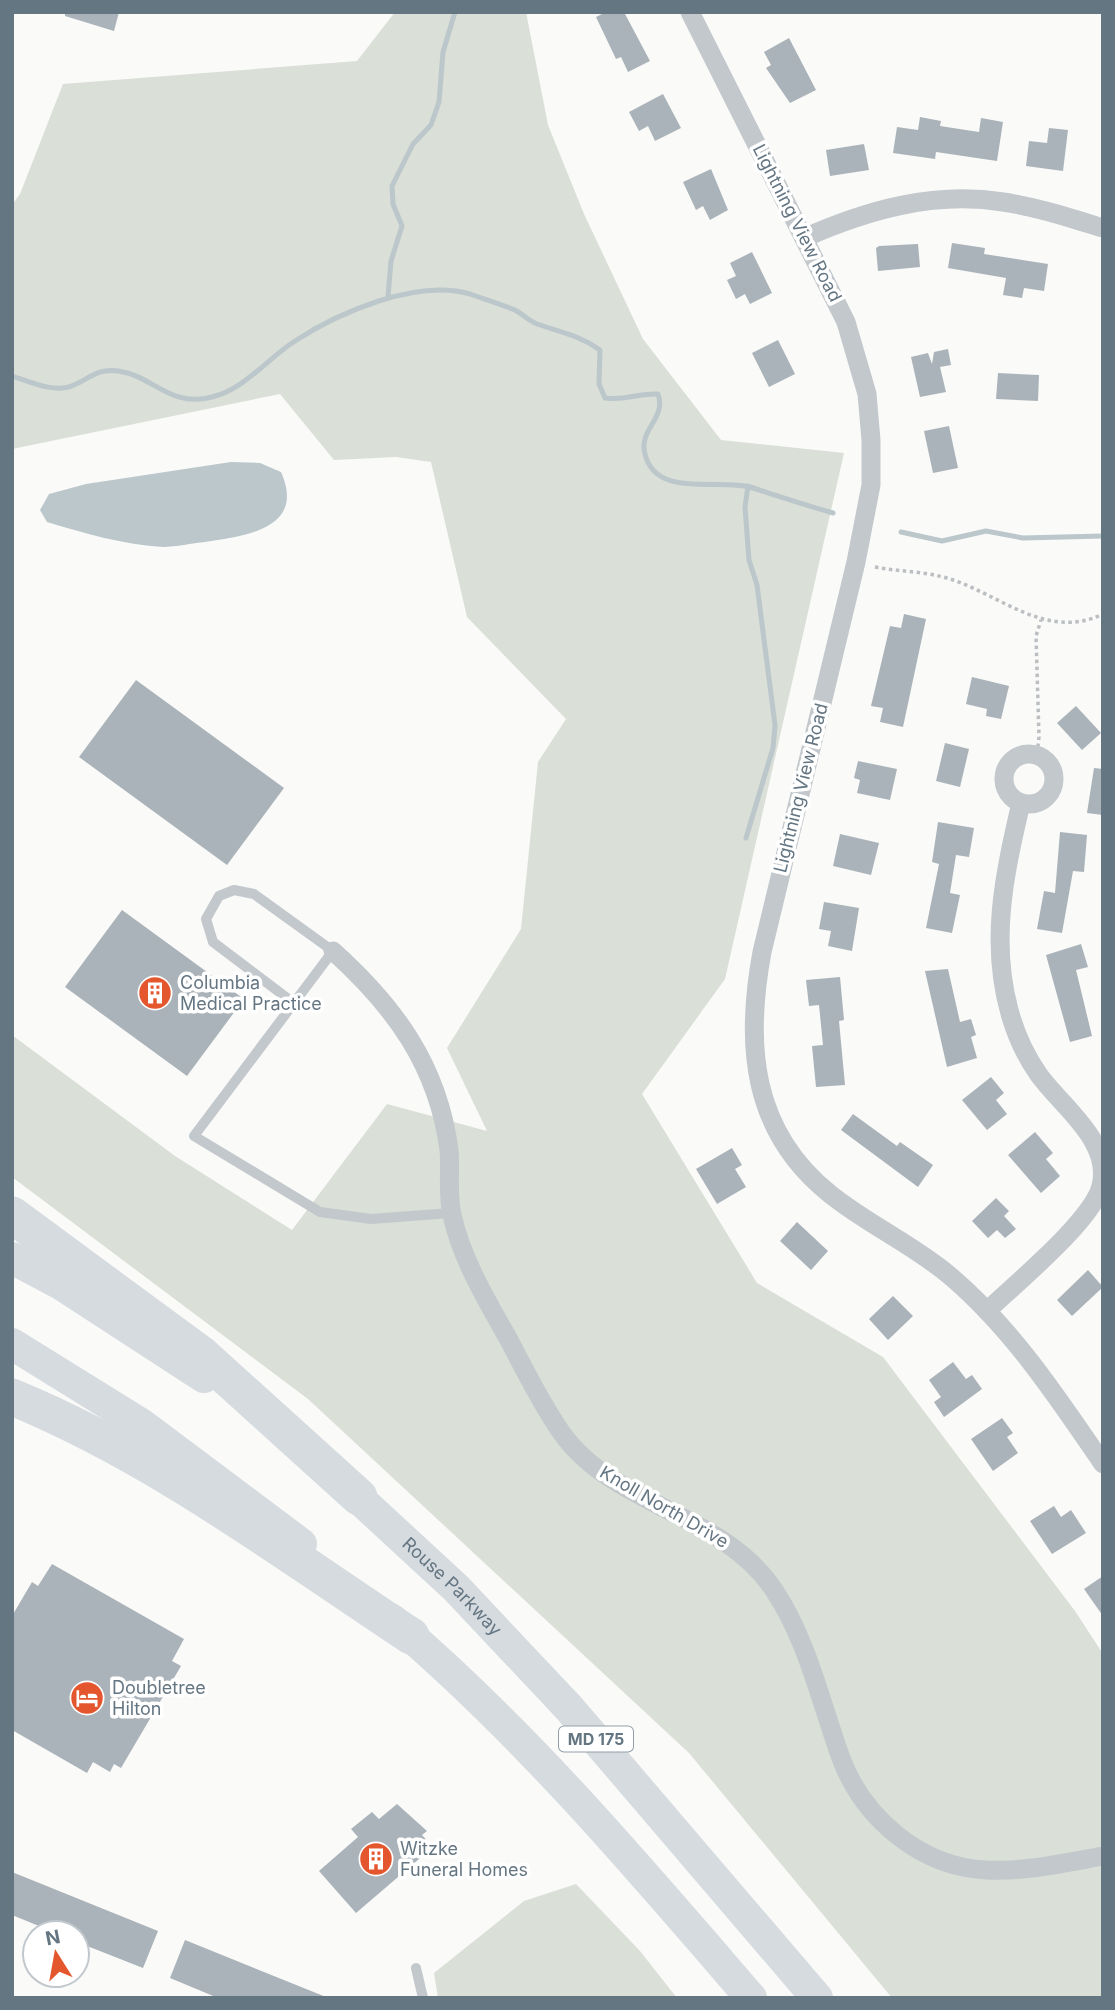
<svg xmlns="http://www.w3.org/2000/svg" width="1115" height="2010" font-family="Inter,sans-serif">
	<rect width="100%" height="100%" fill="#fafaf8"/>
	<g fill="#dadfd7">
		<path d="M395 12H526L548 125 584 214 643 339 721 440 844 453 725 979 642 1094 757 1283 883 1357 1075 1611 1103 1654V1998H892L689 1753 308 1399 12 1177V1035L175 1156 292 1230 387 1104 487 1131 447 1048 521 929 538 762 566 719 467 617 431 462 396 457 334 460 280 394 12 449V205L20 194 63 84 357 61Z"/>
		<path d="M576 1884 640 1951 677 1998H438L434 1973 524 1901Z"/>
	</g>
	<path fill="#bbc7cb" d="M231 462 260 463 281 472C306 528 247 536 205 542 192 543 176 547 163 547 124 545 84 533 47 522L40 510 49 494 86 484Z"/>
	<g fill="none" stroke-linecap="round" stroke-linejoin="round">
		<g stroke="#bbc7cb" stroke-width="5">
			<path d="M388 297 391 261 402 226 393 204 392 186 413 144 431 125 439 102 443 52 455 12"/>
			<path d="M12 376C30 382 56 394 74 385 90 378 98 368 118 371 154 376 169 408 212 397 245 389 268 358 295 341 338 313 417 278 470 294 484 299 500 304 515 310 522 314 529 321 537 324 560 332 579 335 600 350L599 384 605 398C624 401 639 393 658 394 667 418 638 430 645 454 656 499 718 478 750 487 778 496 805 505 833 513"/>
			<path d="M901 532 942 541 986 531 1023 538 1103 536"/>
			<path d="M746 838 773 748 775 725 757 585 749 560 745 507 748 486"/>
		</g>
	</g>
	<g fill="#aab3b9">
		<path d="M65 12H119L114 31 65 16Z"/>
		<path d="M606 12H624L650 61 628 72 621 57 616 59 596 17Z"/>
		<path d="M789 38 816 90 790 103 766 68 771 65 764 52Z"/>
		<path d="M663 94 681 128 655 141 648 126 639 131 629 112Z"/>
		<path d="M920 117 941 121 940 126 979 132 981 118 1003 122 997 161 936 152 935 159 893 153 897 127 918 130Z"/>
		<path d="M1049 128 1068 130 1063 171 1026 166 1029 141 1047 143Z"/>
		<path d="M864 144 869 170 830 176 826 150Z"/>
		<path d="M711 169 728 210 710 220 703 206 696 210 683 182Z"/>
		<path d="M952 243 985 248 984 254 1048 264 1044 291 1024 288 1022 298 1003 295 1006 278 948 268Z"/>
		<path d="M918 244 920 267 878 271 876 248 879 246Z"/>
		<path d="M752 252 772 293 750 304 745 294 736 299 727 280 736 276 730 263Z"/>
		<path d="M778 340 795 374 769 387 752 353Z"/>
		<path d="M948 349 951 365 940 367 946 392 920 397 911 357 928 353 932 364 934 352Z"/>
		<path d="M998 373 1039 375 1038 401 996 399Z"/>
		<path d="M949 426 958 468 933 473 924 431Z"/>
		<path d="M904 614 926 619 903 727 880 722 883 708 871 706 890 626 901 628Z"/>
		<path d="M972 677 1009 686 1001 719 986 716 987 709 966 704Z"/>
		<path d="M136 680 284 788 227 865 79 757Z"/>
		<path d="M1076 706 1101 733 1082 750 1057 723Z"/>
		<path d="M945 743 969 749 960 787 936 781Z"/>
		<path d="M858 761 897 769 890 800 857 793 860 780 854 778Z"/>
		<path d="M1094 768 1103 769V815L1087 813Z"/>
		<path d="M938 822 974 828 969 857 956 855 950 893 960 895 952 933 926 928 939 864 932 862Z"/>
		<path d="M1060 832 1087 835 1084 872 1073 871 1062 933 1037 929 1044 891 1055 893Z"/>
		<path d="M840 834 879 843 871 875 833 866Z"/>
		<path d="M824 902 859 908 852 951 828 946 831 931 819 929Z"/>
		<path d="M122 910 244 999 187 1076 65 987Z"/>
		<path d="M1081 944 1088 967 1076 970 1092 1036 1070 1042 1046 955Z"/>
		<path d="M948 969 960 1022 971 1019 976 1035 971 1037 977 1058 947 1067 925 971Z"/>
		<path d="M840 977 844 1020 839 1021 845 1085 816 1087 812 1046 823 1045 819 1005 809 1006 806 980Z"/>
		<path d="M991 1077 1004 1093 996 1100 1007 1114 987 1130 962 1100Z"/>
		<path d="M853 1114 897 1146 900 1142 933 1165 918 1187 841 1130Z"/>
		<path d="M1035 1132 1053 1153 1046 1159 1060 1176 1041 1193 1008 1155Z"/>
		<path d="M732 1148 742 1165 735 1169 746 1187 717 1204 696 1169Z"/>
		<path d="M996 1198 1009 1211 1004 1216 1016 1229 1005 1238 997 1230 988 1238 972 1221Z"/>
		<path d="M797 1222 828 1251 811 1270 780 1241Z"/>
		<path d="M1088 1270 1103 1287 1072 1316 1057 1300Z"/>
		<path d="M893 1296 913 1316 888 1340 869 1319Z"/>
		<path d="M953 1362 966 1379 972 1375 982 1389 944 1417 934 1402 941 1397 929 1380Z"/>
		<path d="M1002 1418 1013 1433 1007 1437 1018 1453 993 1471 971 1439Z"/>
		<path d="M1054 1506 1061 1517 1071 1510 1086 1533 1052 1554 1030 1521Z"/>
		<path d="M52 1564 184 1639 172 1661 181 1666 121 1768 114 1764 110 1772 93 1762 87 1773 12 1730V1616L32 1582 38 1586Z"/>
		<path d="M1103 1576V1616L1084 1589Z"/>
		<path d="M397 1804 427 1831 422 1835 433 1847 356 1913 319 1871 358 1837 351 1829 372 1812 379 1819Z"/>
		<path d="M12 1872 158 1931 143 1968 77 1942V1933H56L12 1915Z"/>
		<path d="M185 1940 326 1997V1998H218L170 1978Z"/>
	</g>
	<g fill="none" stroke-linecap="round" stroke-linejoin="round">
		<g stroke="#bbbfc2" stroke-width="3.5" stroke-dasharray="3.5 3.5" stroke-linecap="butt">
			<path d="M875 567C900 572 925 571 950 579 1001 595 1047 641 1103 614"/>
			<path d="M1037 754 1039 737 1036 636 1041 620"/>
		</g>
		<g stroke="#c3c8cc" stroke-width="10">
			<path d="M295 1004 213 942 206 919 219 896 234 890 254 894 333 951 194 1136 320 1212 371 1219 451 1213"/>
			<path d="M416 1968 423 1998"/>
		</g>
		<g stroke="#c3c8cc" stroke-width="19">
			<path d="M690 12 846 322 867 394 871 440V485L856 562 762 952C745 1044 751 1131 830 1194 867 1224 912 1244 949 1275 1011 1327 1058 1398 1103 1464"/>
			<path d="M804 238C867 210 934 191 1003 202 1037 207 1070 218 1103 228"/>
			<circle cx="1029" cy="779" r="25"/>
			<path d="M333 951C394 1006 438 1065 449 1150 451 1171 447 1194 452 1215 462 1260 487 1301 509 1340 524 1369 539 1399 557 1426 607 1506 722 1511 774 1590 808 1641 821 1704 842 1761 865 1819 921 1867 986 1870 1025 1872 1064 1863 1103 1856"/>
			<path d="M987 1311C1015 1284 1093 1220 1101 1186 1112 1141 1062 1107 1039 1075 1027 1058 1017 1037 1011 1017 989 944 1004 876 1021 803"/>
		</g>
		<g stroke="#d6dbdf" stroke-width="32">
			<path d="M12 1258 61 1284 204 1377"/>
			<path d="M12 1344 141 1424 301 1544"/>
			<path id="s1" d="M340 1481 456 1588 569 1708 817 1998"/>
			<path d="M392 1620C524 1732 638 1867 751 1998"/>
		</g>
		<g stroke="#d6dbdf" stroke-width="37">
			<path d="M12 1215 202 1355 359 1497"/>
			<path d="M12 1397C156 1456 282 1551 411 1636"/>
		</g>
	</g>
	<defs>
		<g id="building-disc" transform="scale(1.75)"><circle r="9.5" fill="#e4572e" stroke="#fff"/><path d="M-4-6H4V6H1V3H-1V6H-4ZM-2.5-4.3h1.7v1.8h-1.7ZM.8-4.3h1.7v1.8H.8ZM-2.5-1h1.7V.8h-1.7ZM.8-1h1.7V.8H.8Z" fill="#fff"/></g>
		<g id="hotel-disc" transform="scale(1.75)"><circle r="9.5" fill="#e4572e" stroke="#fff"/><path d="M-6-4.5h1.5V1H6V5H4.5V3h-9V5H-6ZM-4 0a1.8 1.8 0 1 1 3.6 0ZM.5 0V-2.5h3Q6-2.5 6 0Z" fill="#fff"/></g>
	</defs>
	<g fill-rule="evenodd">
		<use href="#building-disc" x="155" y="993"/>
		<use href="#hotel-disc" x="87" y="1698"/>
		<use href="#building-disc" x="376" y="1859"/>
	</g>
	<g text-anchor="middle" stroke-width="7" stroke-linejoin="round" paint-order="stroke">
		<rect fill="#fff" stroke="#939fa8" stroke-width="2" x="559" y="1726.5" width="74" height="25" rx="5"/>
		<g font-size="16" font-weight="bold" fill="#657683">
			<text x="596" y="1745">MD 175</text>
		</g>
		<g font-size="18" fill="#657683" stroke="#fff">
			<text transform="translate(797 223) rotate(63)" y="6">Lightning View Road</text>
			<text transform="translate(801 788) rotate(-76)" y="6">Lightning View Road</text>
			<text transform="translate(664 1507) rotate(30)" y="6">Knoll North Drive</text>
			<text dy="6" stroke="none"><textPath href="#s1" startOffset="154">Rouse Parkway</textPath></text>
		</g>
		<g font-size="18" fill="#657683" stroke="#fff" text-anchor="start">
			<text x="180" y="989">Columbia<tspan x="180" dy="21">Medical Practice</tspan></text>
			<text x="112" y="1694">Doubletree<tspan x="112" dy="21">Hilton</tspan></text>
			<text x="400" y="1855">Witzke<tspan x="400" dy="21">Funeral Homes</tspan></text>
		</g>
	</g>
	<rect width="1115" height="2010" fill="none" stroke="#657683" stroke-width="28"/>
	<g transform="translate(56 1954) rotate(349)"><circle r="33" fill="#ffffff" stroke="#c1c8cd" stroke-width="2"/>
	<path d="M0-5L12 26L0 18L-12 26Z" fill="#e4572e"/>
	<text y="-10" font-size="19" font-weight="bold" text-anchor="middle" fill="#657683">N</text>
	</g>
</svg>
